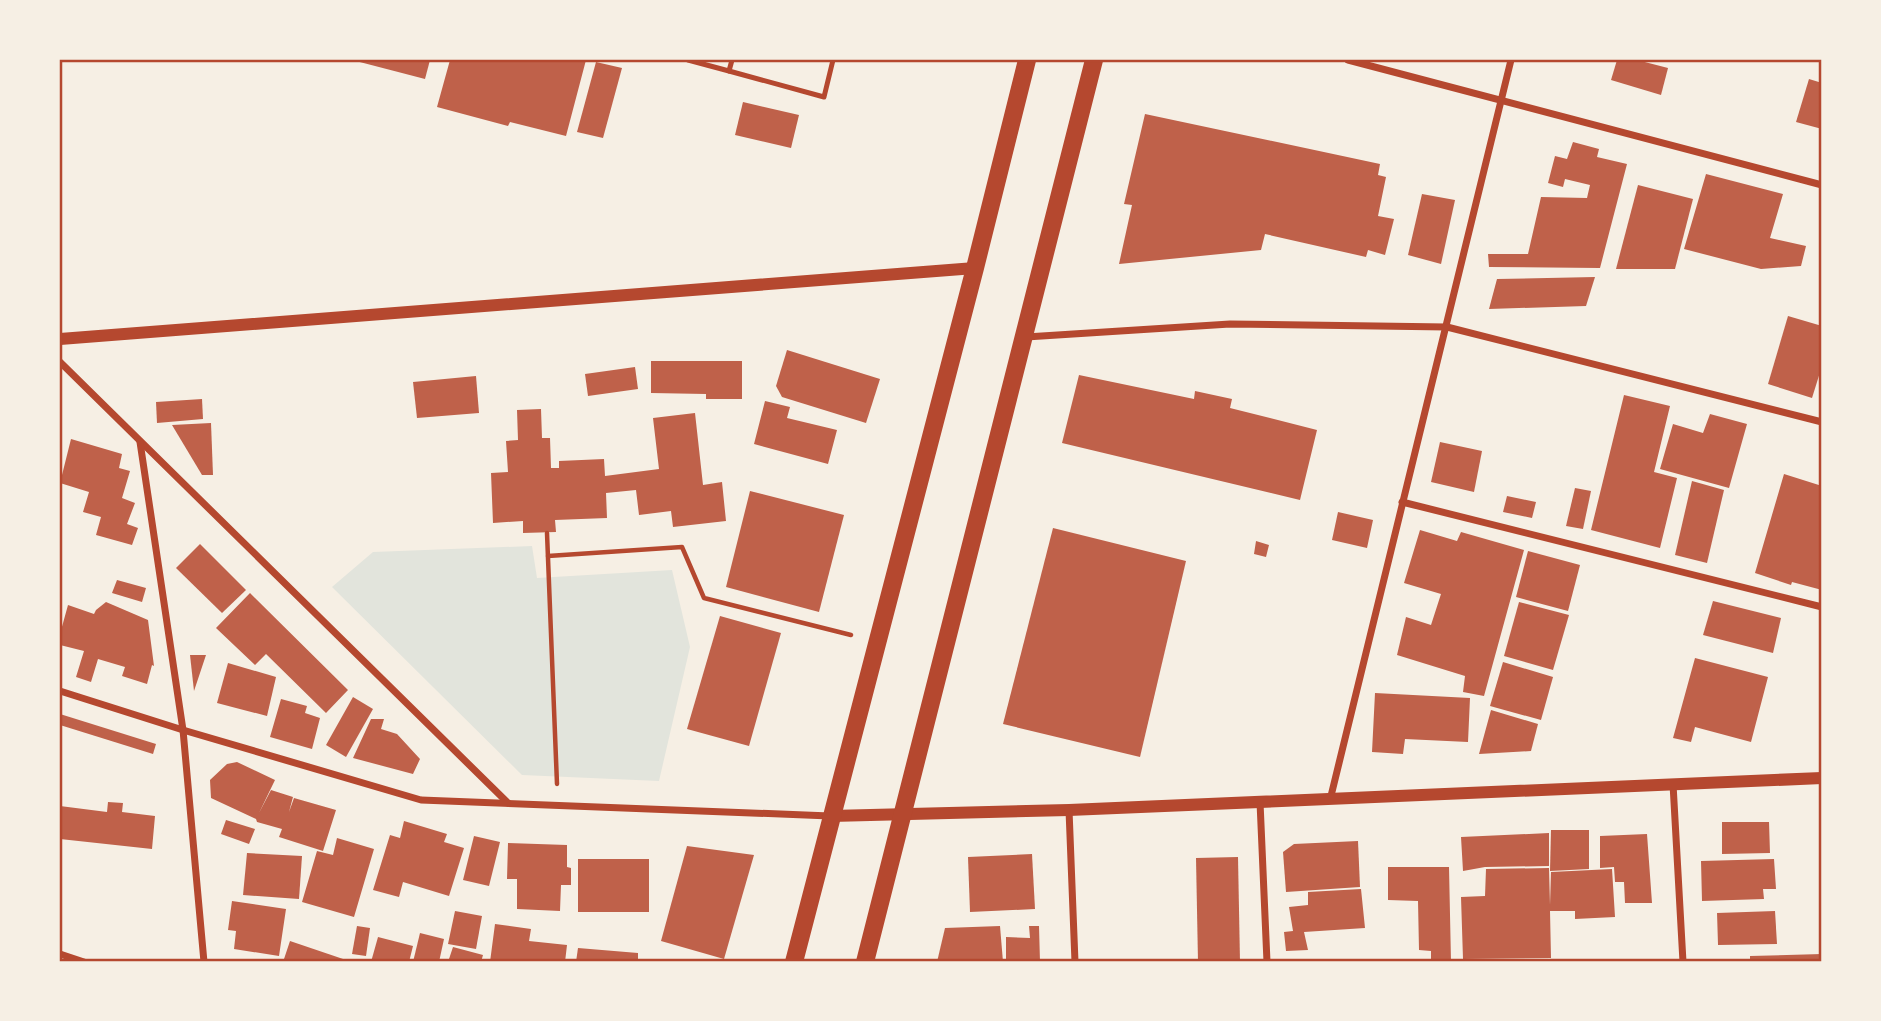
<svg xmlns="http://www.w3.org/2000/svg" width="1881" height="1021" font-family="'Varela Round',sans-serif">
	<rect width="100%" height="100%" fill="#f6efe4"/>
	<path fill="#e2e4dc" d="M532 546 537 578 672 570 690 647 659 781 522 775 332 587 373 552Z"/>
	<g fill="#bf614a">
		<path d="M352 60H430L425 79Z"/>
		<path d="M450 60H586L566 136 510 122 508 126 437 107Z"/>
		<path d="M1617 60H1637L1668 68 1661 95 1611 80Z"/>
		<path d="M596 62 622 68 603 138 577 132Z"/>
		<path d="M1809 79 1822 83V129L1796 122Z"/>
		<path d="M743 102 799 115 791 148 735 135Z"/>
		<path d="M1145 114 1380 164 1378 175 1386 177 1378 216 1394 219 1385 255 1368 250 1366 257 1265 234 1261 250 1119 264 1132 205 1124 204Z"/>
		<path d="M1573 142 1599 149 1597 157 1627 164 1600 268 1489 267 1488 254H1528L1541 197 1587 198 1590 185 1565 179 1563 187 1548 183 1555 156 1567 159Z"/>
		<path d="M1706 174 1783 194 1770 238 1806 246 1801 266 1761 269 1684 249Z"/>
		<path d="M1638 185 1693 199 1675 269H1616Z"/>
		<path d="M1422 194 1455 200 1441 264 1408 255Z"/>
		<path d="M1595 277 1586 306 1489 309 1497 279Z"/>
		<path d="M1788 316 1822 326V366L1812 398 1768 384Z"/>
		<path d="M787 350 880 379 866 423 782 397 776 386Z"/>
		<path d="M651 361H742V399H706V394L651 393Z"/>
		<path d="M635 367 638 389 588 396 585 374Z"/>
		<path d="M1079 375 1194 399 1195 391 1232 399 1230 408 1317 430 1300 500 1062 443Z"/>
		<path d="M476 376 479 413 417 418 413 382Z"/>
		<path d="M1624 395 1670 406 1654 472 1677 478 1660 548 1591 530Z"/>
		<path d="M202 399 203 419 157 423 156 402Z"/>
		<path d="M765 401 790 407 787 418 837 430 828 464 754 444Z"/>
		<path d="M541 409 542 438H550L551 468H559V461L604 459 605 476 659 469 653 418 695 413 703 485 722 482 726 521 673 527 671 511 639 515 636 490 606 493 607 518 555 520 556 532 523 533V521L493 523 491 473 508 472 506 441 518 440 517 410Z"/>
		<path d="M1710 414 1747 424 1729 488 1660 469 1673 424 1703 433Z"/>
		<path d="M211 423 213 475H202L172 425Z"/>
		<path d="M71 439 122 454 119 468 130 471 122 498 135 503 127 524 138 528 132 545 96 535 101 517 83 512 89 492 60 483Z"/>
		<path d="M1440 442 1482 451 1474 492 1431 482Z"/>
		<path d="M1784 474 1822 486V590L1792 582 1791 585 1755 573Z"/>
		<path d="M1692 481 1724 490 1707 563 1675 555Z"/>
		<path d="M1575 488 1591 491 1583 529 1566 526Z"/>
		<path d="M750 491 844 515 819 612 726 587Z"/>
		<path d="M1507 496 1536 502 1532 518 1503 512Z"/>
		<path d="M1338 512 1373 520 1367 548 1332 540Z"/>
		<path d="M1053 528 1186 561 1140 757 1003 724Z"/>
		<path d="M1420 530 1457 541 1461 532 1524 550 1484 696 1463 692 1465 676 1397 655 1406 617 1431 625 1441 594 1404 583Z"/>
		<path d="M1256 541 1269 545 1266 557 1254 554Z"/>
		<path d="M200 544 246 590 222 613 176 568Z"/>
		<path d="M1528 551 1580 565 1568 611 1516 597Z"/>
		<path d="M117 580 146 588 142 602 112 593Z"/>
		<path d="M250 593 348 690 326 713 266 654 255 665 216 628Z"/>
		<path d="M1713 601 1781 618 1773 653 1703 635Z"/>
		<path d="M106 602 148 620 154 666 152 665 147 684 122 676 125 667 98 659 91 682 76 677 84 651 60 645V634L68 605 94 614 96 610Z"/>
		<path d="M1519 602 1569 615 1553 670 1504 656Z"/>
		<path d="M720 616 781 633 749 746 687 729Z"/>
		<path d="M190 655H206L194 691Z"/>
		<path d="M1695 658 1768 677 1751 742 1695 727 1691 742 1673 738Z"/>
		<path d="M1503 662 1553 677 1541 720 1490 706Z"/>
		<path d="M228 663 276 677 267 716 217 703Z"/>
		<path d="M1375 693 1470 698 1468 742 1405 739 1403 754 1372 752Z"/>
		<path d="M353 697 373 709 346 757 326 745Z"/>
		<path d="M281 699 307 706 305 713 320 718 312 749 270 737Z"/>
		<path d="M1491 710 1538 724 1531 751 1479 754Z"/>
		<path d="M60 714 156 744 153 754 60 725Z"/>
		<path d="M371 719H384L381 729 397 734 420 759 413 774 353 758Z"/>
		<path d="M237 762 275 780 259 813 271 790 293 797 289 812 294 798 336 810 323 851 279 837 282 829 257 822 256 819 211 798 210 780 227 764Z"/>
		<path d="M108 802 123 803 122 812 155 816 152 849 60 839V806L107 812Z"/>
		<path d="M226 820 255 829 249 844 221 834Z"/>
		<path d="M404 821 447 834 444 842 464 848 449 896 403 882 399 897 373 890 390 835 400 838Z"/>
		<path d="M1722 822H1769L1770 853 1722 854Z"/>
		<path d="M1551 830H1589V869L1550 871Z"/>
		<path d="M1549 833V866L1485 867 1463 871 1461 837Z"/>
		<path d="M1647 834 1652 903H1625L1624 882H1615L1614 867 1600 868V836Z"/>
		<path d="M474 836 500 842 489 886 463 880Z"/>
		<path d="M337 838 374 849 354 917 302 902 317 851 333 855Z"/>
		<path d="M1358 841 1360 887 1286 892 1283 852 1294 844Z"/>
		<path d="M508 843 567 845V867L571 868V885H561L560 911 517 909V879H507Z"/>
		<path d="M687 846 754 855 724 959 661 941Z"/>
		<path d="M247 853 302 856 299 899 243 895Z"/>
		<path d="M1032 854 1035 909 970 912 968 857Z"/>
		<path d="M1238 857 1240 962H1198L1196 858Z"/>
		<rect x="578" y="859" width="71" height="53"/>
		<path d="M1774 859 1776 889H1763L1764 899 1702 901 1701 861Z"/>
		<path d="M1388 867H1449L1451 962H1431V951L1419 950 1418 901 1388 900Z"/>
		<path d="M1549 868 1550 905 1551 872 1612 869 1615 917 1575 919V911H1550L1551 958 1463 959 1461 897 1485 896 1486 869Z"/>
		<path d="M1361 889 1365 928 1304 932 1308 950 1286 951 1284 932 1293 931 1289 907 1308 905V892Z"/>
		<path d="M232 901 286 909 279 956 234 949 236 931 228 930Z"/>
		<path d="M455 911 482 916 476 949 448 944Z"/>
		<path d="M1775 911 1777 944 1718 945 1717 913Z"/>
		<path d="M495 924 531 929 529 941 567 945 565 962H490Z"/>
		<path d="M357 926 370 928 366 956 352 954Z"/>
		<path d="M1000 926 1003 962H937L945 928Z"/>
		<path d="M1029 926H1039L1040 962H1006V937L1030 938Z"/>
		<path d="M420 933 444 939 439 962H413Z"/>
		<path d="M378 937 413 946 409 962H371Z"/>
		<path d="M290 941 349 961V962H283Z"/>
		<path d="M453 947 483 955 481 962H448Z"/>
		<path d="M578 948 638 953V962H576Z"/>
		<path d="M1822 954V962H1750V956Z"/>
	</g>
	<g fill="none" stroke-linecap="round" stroke-linejoin="round">
		<g stroke="#b5482f" stroke-width="4.5">
			<path d="M547 533 557 784"/>
			<path d="M548 556 682 547 704 598 851 635"/>
		</g>
		<g stroke="#b5482f" stroke-width="5">
			<path d="M688 60 729 71 732 60"/>
			<path d="M729 71 824 97 833 60"/>
		</g>
		<g stroke="#b5482f" stroke-width="7">
			<path d="M1348 60 1822 185"/>
			<path d="M1026 337 1230 324 1447 327 1822 422"/>
			<path d="M60 362 508 803"/>
			<path d="M140 442 183 730 204 962"/>
			<path d="M1402 502 1822 607"/>
			<path d="M60 691 183 730 421 800 830 816"/>
			<path d="M1673 784 1683 962"/>
			<path d="M1330 800 1511 60"/>
			<path d="M1260 802 1267 962"/>
			<path d="M1069 810 1075 962"/>
			<path d="M60 954 84 962"/>
		</g>
		<g stroke="#b5482f" stroke-width="12">
			<path d="M60 339 975 268"/>
			<path d="M831 816 1069 810 1822 778"/>
		</g>
		<g stroke="#b5482f" stroke-width="18">
			<path d="M794 962 975 268 1027 60"/>
			<path d="M865 962 1094 60"/>
		</g>
	</g>
	<rect width="1881" height="1021" fill="none" stroke="#f6efe4" stroke-width="122"/>
	<rect x="61" y="61" width="1759" height="899" fill="none" stroke="#b5482f" stroke-width="2.5"/>
</svg>
